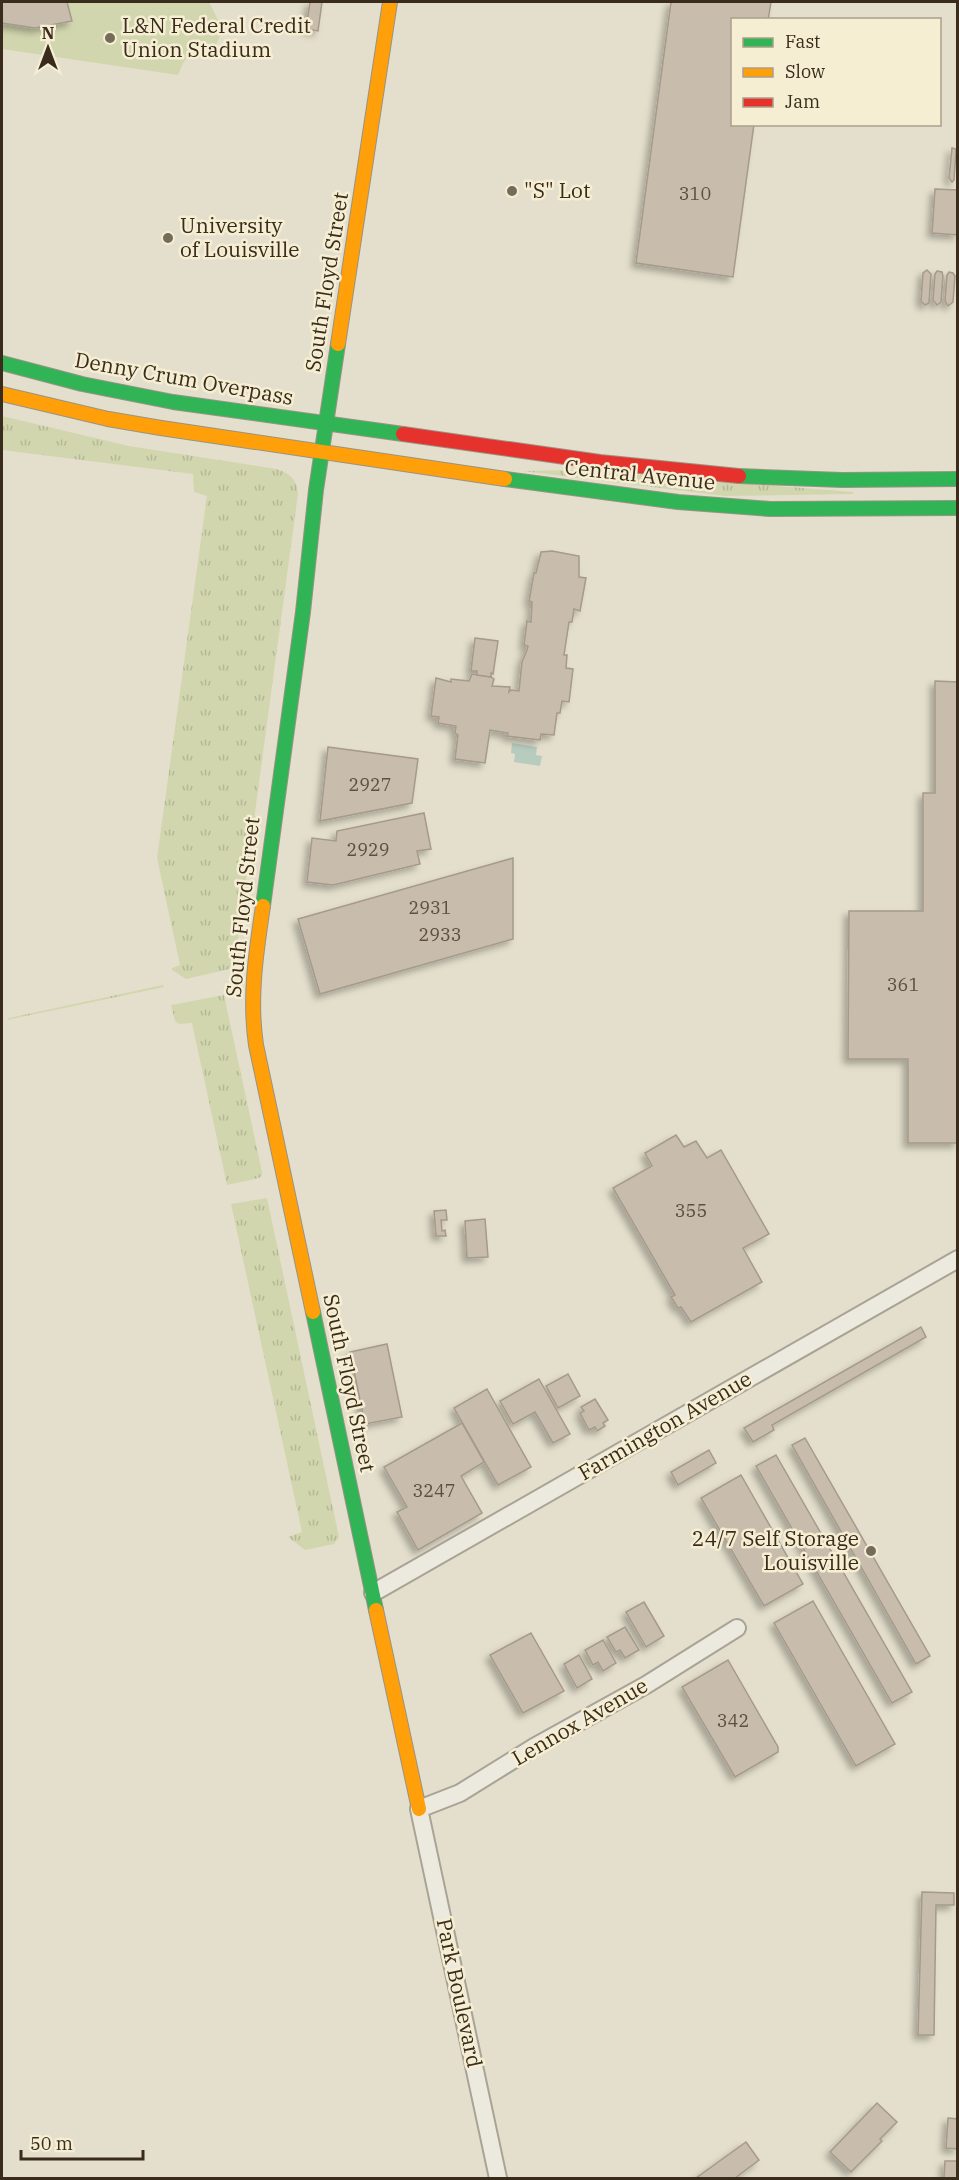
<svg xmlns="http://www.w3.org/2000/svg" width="959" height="2180" font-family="'IBM Plex Serif',serif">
	<defs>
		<pattern id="grass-tufts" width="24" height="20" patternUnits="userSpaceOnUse" patternTransform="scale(1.5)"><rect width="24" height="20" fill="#d2d6ae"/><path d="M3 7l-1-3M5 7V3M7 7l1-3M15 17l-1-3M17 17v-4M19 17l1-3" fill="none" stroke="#b5b895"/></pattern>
		<filter id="shadow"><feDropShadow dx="-4.5" dy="4.5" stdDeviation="3" flood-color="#0004"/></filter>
	</defs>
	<rect width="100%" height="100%" fill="#e4dfcc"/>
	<g fill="url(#grass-tufts)">
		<path d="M2 416 129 446 276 469C290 473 297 479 298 494L234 968 186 979 172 970V968L180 965 157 858 207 496 194 492 193 474 2 450Z"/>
		<path d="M576 470 853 492V494L725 496 523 471Z"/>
		<path d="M163 985 164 987 7 1020 9 1018Z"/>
		<path d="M224 995 262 1172V1176L259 1178 227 1185 192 1023 179 1024 175 1021 171 1005Z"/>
		<path d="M267 1198 339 1537 334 1544 305 1550 288 1537 302 1532 231 1204Z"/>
	</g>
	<path fill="#d2d6ae" d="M2 2H209L223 30 215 47H196L183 63 178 75 2 49Z"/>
	<path fill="#b7cbbf" d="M512 743 537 747 536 755 542 756 540 766 514 762 515 754 511 753Z"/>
	<g fill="#c8bdad" stroke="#a59a8b" stroke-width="1.5" filter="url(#shadow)">
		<path d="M2 2H67L72 21 35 28 2 23Z"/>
		<path d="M310 2H322L318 31 306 29Z"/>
		<path d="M671 2H771L768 20H732V124H754L733 277 636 263Z"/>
		<path d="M952 148 956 149V151L954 180 952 182 949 178Z"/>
		<path d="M935 189 958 190V235L932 233Z"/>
		<path d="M927 270 931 274 930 288 929 303 925 305 921 301 923 273Z"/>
		<path d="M937 271 942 272 943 276 941 302 937 305 933 300 935 274Z"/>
		<path d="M949 272 953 273 955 276 953 302 948 306 945 301 947 275Z"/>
		<path d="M552 551 579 556V577L586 578 580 611 574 609 572 622H569L564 655H567L566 668 573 669 569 702 562 701 560 713H557L554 735 541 734 540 740 507 736 508 733 490 730 485 763 455 759 458 735 455 733 456 726 438 723 439 717 431 716 436 678 451 682V679L469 681 472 674 491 677 494 679 492 686 510 687 509 692 511 690 519 691 522 662 527 650 528 646 524 645 527 621 531 622 532 602 529 601 534 573H536L541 552Z"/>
		<path d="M475 638 498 641 493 674 491 673V677L477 675V671H471Z"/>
		<path d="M935 681 958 682V1143H908V1059H848L849 911H923V793H935Z"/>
		<path d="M328 747 418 759 412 803 320 821Z"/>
		<path d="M424 813 431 849 417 851 420 864 333 885 307 882 312 838 336 841 337 831Z"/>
		<path d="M513 858V939L320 994 298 919Z"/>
		<path d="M676 1135 684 1147 696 1141 707 1158 721 1150 769 1234 743 1248 762 1282 691 1322 681 1307 678 1308 671 1297 675 1295 613 1188 652 1166 645 1153Z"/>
		<path d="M446 1210 447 1220H441L442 1231 445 1230 446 1236H436L434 1211Z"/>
		<path d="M485 1219 488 1257 467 1258 465 1221Z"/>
		<path d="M921 1327 926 1337 772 1425 774 1430 753 1442 744 1428Z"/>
		<path d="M387 1344 402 1417 365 1424 350 1352Z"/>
		<path d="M568 1374 580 1396 558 1408 546 1386Z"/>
		<path d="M539 1379 570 1434 553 1443 535 1412 513 1424 500 1401Z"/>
		<path d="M487 1389 531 1467 498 1485 454 1408Z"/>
		<path d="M595 1399 608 1420 603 1423 605 1426 597 1431 595 1427 589 1430 580 1413 584 1411 581 1407Z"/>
		<path d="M462 1423 484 1462 461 1476 482 1513 418 1550 397 1512 407 1507 384 1467Z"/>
		<path d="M805 1438 930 1656 916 1664 792 1445Z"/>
		<path d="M709 1450 716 1463 678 1485 671 1472Z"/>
		<path d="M776 1455 912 1692 892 1703 756 1466Z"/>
		<path d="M741 1475 803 1584 764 1606 701 1498Z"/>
		<path d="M813 1601 895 1744 856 1766 774 1623Z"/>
		<path d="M644 1602 664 1636 646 1647 626 1612Z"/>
		<path d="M625 1627 639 1650 625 1658 620 1650 616 1652 607 1637Z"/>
		<path d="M531 1633 564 1691 523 1713 490 1655Z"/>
		<path d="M603 1640 616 1663 603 1671 598 1662 593 1665 585 1650Z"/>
		<path d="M579 1655 592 1679 577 1688 564 1664Z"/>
		<path d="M728 1660 778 1747V1752L735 1777 682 1687Z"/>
		<path d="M922 1892 954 1893V1905H936L934 2035H918Z"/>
		<path d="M877 2103 897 2122 880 2139 882 2141 851 2172 830 2152Z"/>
		<path d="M948 2118 958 2119V2149L946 2148Z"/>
		<path d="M746 2142 759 2160 735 2178H696Z"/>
		<path d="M945 2161H958V2178H944Z"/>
	</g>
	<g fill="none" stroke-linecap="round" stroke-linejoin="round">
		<g stroke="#a9a395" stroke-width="20">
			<g id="street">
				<path d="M373 1593 958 1259"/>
				<path d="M498 2178 419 1809 460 1793 534 1747 646 1685 737 1628"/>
			</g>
		</g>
		<g stroke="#999385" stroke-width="16">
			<g id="fast">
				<path d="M2 363 82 384 173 402 403 434"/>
				<path d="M739 476 842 480 958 479"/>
				<path d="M505 479 678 502 770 509 958 508"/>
				<path d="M263 906 303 612 316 490 338 344"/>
				<path d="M313 1312 376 1610"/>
			</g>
		</g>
		<g stroke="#999385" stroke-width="16">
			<g id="slow">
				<path d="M338 344 390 2"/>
				<path d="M2 394 108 419 161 428 505 479"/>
				<path d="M263 906C256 953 249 998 256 1045L313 1312"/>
				<path d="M376 1610 419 1809"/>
			</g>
		</g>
		<g stroke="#999385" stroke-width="16">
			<path id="jam" d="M403 434 600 462 739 476"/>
		</g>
		<use href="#street" stroke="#ece9de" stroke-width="16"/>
		<use href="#fast" stroke="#30b455" stroke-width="14"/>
		<use href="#slow" stroke="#ff9f0a" stroke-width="14"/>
		<use href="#jam" stroke="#e5322d" stroke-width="14"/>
	</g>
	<g fill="#756b5a" stroke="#f6eed2" stroke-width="2">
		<circle cx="110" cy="38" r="6"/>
		<circle cx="512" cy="191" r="6"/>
		<circle cx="168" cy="238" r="6"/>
		<circle cx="871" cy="1551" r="6"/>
	</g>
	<g text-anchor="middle" stroke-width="5" stroke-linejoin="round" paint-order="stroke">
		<g font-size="18" fill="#5d5041">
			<text x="695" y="200">310</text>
			<text x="370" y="791">2927</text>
			<text x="368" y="856">2929</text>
			<text x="430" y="914">2931</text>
			<text x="440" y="941">2933</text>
			<text x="903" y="991">361</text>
			<text x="691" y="1217">355</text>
			<text x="434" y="1497">3247</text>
			<text x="733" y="1727">342</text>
		</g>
		<g font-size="21" fill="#392c1d" stroke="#f6eed2" text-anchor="start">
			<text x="122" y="33">L&amp;N Federal Credit<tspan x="122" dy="24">Union Stadium</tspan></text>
			<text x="524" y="198">"S" Lot</text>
			<text x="180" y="233">University<tspan x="180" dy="24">of Louisville</tspan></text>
			<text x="859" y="1546" text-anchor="end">24/7 Self Storage<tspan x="859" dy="24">Louisville</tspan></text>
		</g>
		<g font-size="21" fill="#392c1d" stroke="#f6eed2">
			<text transform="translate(327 282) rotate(-81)" y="7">South Floyd Street</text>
			<text transform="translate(184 379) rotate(10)" y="7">Denny Crum Overpass</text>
			<text transform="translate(640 475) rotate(6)" y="7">Central Avenue</text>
			<text transform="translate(243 907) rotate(-84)" y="7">South Floyd Street</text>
			<text transform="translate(349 1383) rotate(78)" y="7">South Floyd Street</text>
			<text transform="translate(665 1426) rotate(-30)" y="7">Farmington Avenue</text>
			<text transform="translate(580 1722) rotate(-30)" y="7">Lennox Avenue</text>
			<text transform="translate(459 1993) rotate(78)" y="7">Park Boulevard</text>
		</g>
	</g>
	<rect width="959" height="2180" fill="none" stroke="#392c1d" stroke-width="6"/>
	<rect x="731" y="18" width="210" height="108" fill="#f6eed2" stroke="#aaa08a" stroke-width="1.5"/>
	<rect x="743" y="38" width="30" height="9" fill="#30b455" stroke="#aaa08a" stroke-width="1.5"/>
	<text x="785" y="48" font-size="18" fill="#392c1d">Fast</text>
	<rect x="743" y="68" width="30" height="9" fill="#ff9f0a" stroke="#aaa08a" stroke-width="1.5"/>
	<text x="785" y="78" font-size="18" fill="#392c1d">Slow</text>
	<rect x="743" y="98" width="30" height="9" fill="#e5322d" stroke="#aaa08a" stroke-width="1.5"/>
	<text x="785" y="108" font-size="18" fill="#392c1d">Jam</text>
	<g transform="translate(48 48)" stroke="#f6eed2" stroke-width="4.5" paint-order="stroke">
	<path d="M0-4.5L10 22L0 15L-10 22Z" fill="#392c1d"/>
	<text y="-9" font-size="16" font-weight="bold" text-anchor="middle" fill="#392c1d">N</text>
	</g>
	<path d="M21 2150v9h122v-9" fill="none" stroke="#392c1d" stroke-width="3"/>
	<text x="30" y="2150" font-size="18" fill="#392c1d" stroke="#f6eed2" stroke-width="4.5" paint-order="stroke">50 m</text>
</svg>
